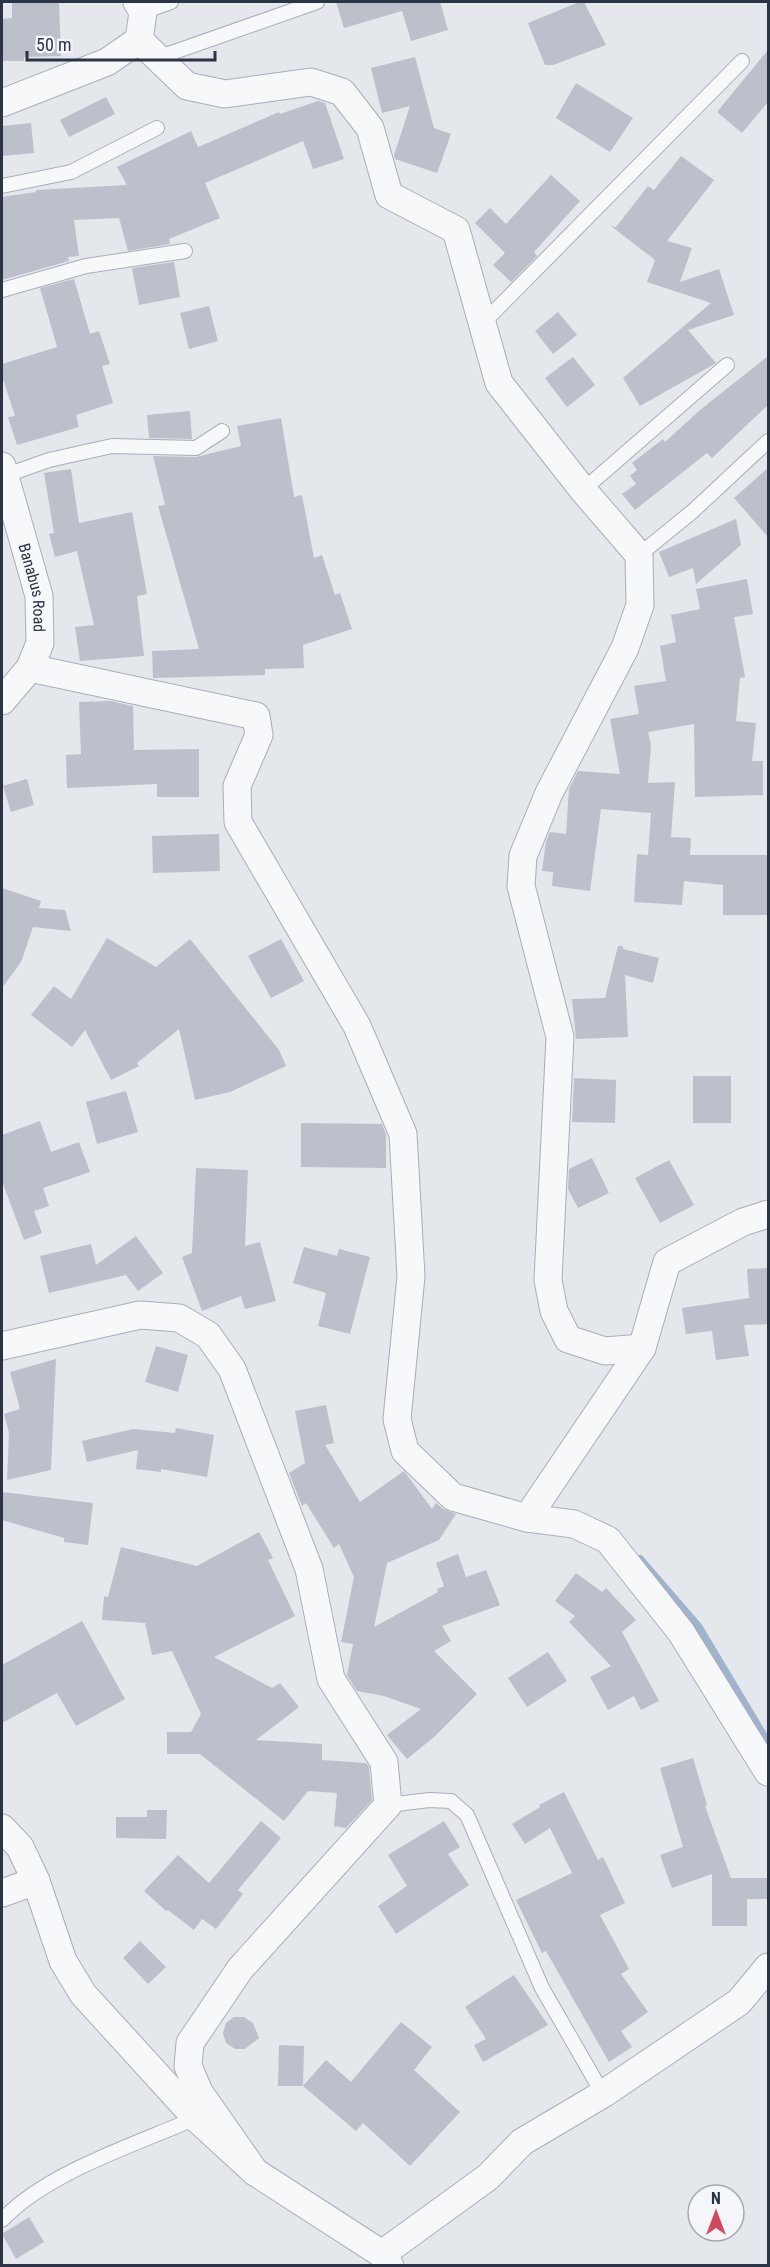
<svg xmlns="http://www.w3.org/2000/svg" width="770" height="2267" font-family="'Roboto Condensed',sans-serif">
	<rect width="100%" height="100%" fill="#e4e7ec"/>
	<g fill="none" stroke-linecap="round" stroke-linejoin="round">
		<path stroke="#9fb4cc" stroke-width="8" d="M640 1559 698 1626 768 1743"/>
	</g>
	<g fill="#bbc0ca">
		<path d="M12 2 59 3 61 56 28 57 27 55V57H24V61H3L2 19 12 18Z"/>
		<path d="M336 2H440L448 30 411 41 402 11 344 28Z"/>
		<path d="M579 2H584L606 45 553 65H545L528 23Z"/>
		<path d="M768 50V102L742 133 717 112Z"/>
		<path d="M415 57 434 128 451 134 437 173 395 159 394 155 410 106 382 113 371 68Z"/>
		<path d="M576 83 633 118 610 152 556 118Z"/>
		<path d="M106 97 115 114 69 137 60 120Z"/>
		<path d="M318 101 325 103 344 159 313 169 303 141 205 183 220 218 169 239 170 244 128 251 119 218 74 220 79 256 68 257 69 261 2 280V197L36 192V190L127 185 117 167 191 131 198 147 279 112 280 114Z"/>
		<path d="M31 123 34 153 2 156V126Z"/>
		<path d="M681 156 714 180 667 241 692 248 680 282 719 269 734 315 688 330 716 363 640 406 623 378 711 303 647 282 655 260 611 226 616 227 648 186 654 190Z"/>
		<path d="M551 175 580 201 534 252 537 256 511 282 493 265 505 253 475 223 490 208 506 224Z"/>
		<path d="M174 262 180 297 139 305 132 268Z"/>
		<path d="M74 279 90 334 99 331 110 364 102 366 113 403 76 415 79 427 17 445 8 417 15 416 2 376V364L57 347 40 288Z"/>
		<path d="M209 306 218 341 189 349 180 313Z"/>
		<path d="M558 312 577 335 553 354 535 331Z"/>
		<path d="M768 356V405L712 458 707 453 635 510 622 494 636 484 630 476 637 470 632 463 663 439 665 442 700 410Z"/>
		<path d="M573 357 595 385 567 407 545 378Z"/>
		<path d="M190 411 192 439 149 438 147 415Z"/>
		<path d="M281 418 294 497 302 495 314 558 322 555 335 595 340 593 352 629 303 645 304 668 265 669V675L153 678 152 651 199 649 158 506 165 505 153 456 196 457 241 446 237 426Z"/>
		<path d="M768 468V537L734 498Z"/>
		<path d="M71 469 79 523 132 512 147 594 137 596 144 656 80 661 75 627 94 625 77 551 55 557 49 534 54 533 44 473Z"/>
		<path d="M736 519 741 545 696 584 693 568 669 577 659 552Z"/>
		<path d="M747 579 753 614 734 617 745 677 740 678 736 721 756 723 752 761H763V795L695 797 694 724 648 732 651 746 648 783 675 782 671 837 691 838 690 855H768V915H723V885L684 881 682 905 634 902 637 854 648 855 651 813 601 809 590 891 552 886 553 872 542 871 546 841 550 832 566 834 569 789 578 771 620 774 610 719 639 714 634 686 666 681 660 646 676 642 671 615 700 609 696 589Z"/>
		<path d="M110 701 133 706 134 750 199 749V797H157V784L67 788 66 755 81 754 79 702Z"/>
		<path d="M27 779 34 805 11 812 3 786Z"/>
		<path d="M219 834 220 871 153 873 152 836Z"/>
		<path d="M2 888 41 901 39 908 65 910 71 931 33 927 21 962 2 988Z"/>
		<path d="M107 938 156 967 190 939 279 1050 286 1066 230 1092 195 1100 179 1029 137 1063 139 1066 111 1080 85 1030 72 1047 31 1015 54 986 71 999Z"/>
		<path d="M281 939 304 981 271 998 248 956Z"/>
		<path d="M618 946H623V949L659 958 653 983 625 975 628 1037 576 1039 572 999 605 998Z"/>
		<rect x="693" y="1076" width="38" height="47"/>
		<path d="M574 1078 616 1080 615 1123 572 1122Z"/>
		<path d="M126 1091 138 1132 97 1144 86 1102Z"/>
		<path d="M40 1121 51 1152 79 1142 90 1172 43 1188 49 1206 34 1211 42 1233 24 1240 2 1181V1135Z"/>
		<path d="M301 1123 382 1124 386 1135V1168L301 1167Z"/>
		<path d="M592 1158 609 1193 578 1208 568 1189 569 1169Z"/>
		<path d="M669 1160 694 1205 660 1223 635 1178Z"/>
		<path d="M196 1168 248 1170 245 1246 260 1242 276 1301 245 1309 241 1296 202 1311 182 1257 192 1253Z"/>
		<path d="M136 1236 163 1273 138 1291 126 1275 49 1293 40 1256 91 1244 96 1265Z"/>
		<path d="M304 1247 337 1256 339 1249 370 1257 350 1334 318 1326 326 1293 293 1283Z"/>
		<path d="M768 1268V1324L744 1325 749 1356 716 1360 712 1331 686 1334 682 1308 749 1298 747 1269Z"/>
		<path d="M156 1346 188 1355 178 1392 145 1382Z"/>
		<path d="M56 1359 51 1470 7 1480 9 1433 4 1414 20 1409 10 1372Z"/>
		<path d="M326 1405 334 1443 325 1445 360 1502 404 1471 432 1509 436 1503 443 1509 456 1514 439 1540 387 1563 374 1627 438 1592 437 1589 444 1586 436 1563 458 1554 466 1577 486 1570 500 1605 442 1626 451 1641 434 1651 477 1694 434 1737 407 1759 387 1735 421 1709 384 1696 357 1691 347 1675 353 1644 341 1642 354 1577 339 1544 334 1548 306 1503 302 1506 289 1473 305 1463 295 1411Z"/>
		<path d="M176 1428 214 1435 207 1477 161 1469V1472L136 1469 138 1450 87 1462 82 1441 133 1429 175 1433Z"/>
		<path d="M2 1492 93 1503 88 1545 64 1542V1538L2 1520Z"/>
		<path d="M259 1532 273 1558 268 1560 295 1616 214 1657 272 1688 280 1683 299 1707 256 1740 322 1744V1760L366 1763 369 1767 372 1800 346 1828 334 1826 337 1793 308 1791 284 1821 200 1754H167V1732H191L201 1714 172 1651 152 1655 145 1623 102 1620 104 1596 108 1597 121 1547 197 1566Z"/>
		<path d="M576 1573 602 1592 606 1588 636 1620 622 1632 659 1701 641 1710 634 1696 608 1710 590 1677 611 1666 569 1622 575 1616 555 1601Z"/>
		<path d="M82 1621 125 1699 76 1726 57 1693 2 1723V1665Z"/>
		<path d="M548 1652 567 1681 527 1707 508 1678Z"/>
		<path d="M693 1758 707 1805 705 1806 731 1878H768V1899H747V1926H712V1874L672 1888 660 1855 683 1847 660 1768Z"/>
		<path d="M564 1792 598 1860 603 1857 625 1903 600 1915 629 1969 621 1974 648 2012 621 2031 632 2047 609 2062 546 1951 542 1953 516 1900 572 1873 550 1828 525 1844 512 1824 540 1807 539 1805Z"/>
		<path d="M147 1810H167L166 1839 116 1838V1817H147Z"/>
		<path d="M261 1821 281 1838 238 1890 243 1894 216 1929 202 1919 194 1930 168 1910 166 1911 144 1891 178 1855 209 1883Z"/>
		<path d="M444 1821 460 1847 448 1854 469 1885 396 1934 378 1906 407 1886 388 1855Z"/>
		<path d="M140 1941 166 1967 148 1984 123 1958Z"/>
		<path d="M514 1975 548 2025 483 2062 474 2045 486 2039 465 2007Z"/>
		<path d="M234 2017H244L253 2023 259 2038 245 2049H235L226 2043 223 2033 226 2023Z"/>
		<path d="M401 2022 432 2047 414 2070 460 2112 410 2166 363 2123 356 2131 303 2086 326 2060 351 2082Z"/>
		<path d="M279 2045 304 2046 303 2086H278Z"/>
		<path d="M29 2217 44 2242 16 2259 2 2234Z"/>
	</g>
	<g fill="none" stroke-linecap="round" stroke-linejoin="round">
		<g stroke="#a9aeb7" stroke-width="16">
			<g id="lane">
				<path d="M143 12 171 2"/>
				<path d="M157 58 317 2"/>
				<path d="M2 186 71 172 157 128"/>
				<path d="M2 290 86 266 185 251"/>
				<path d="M483 323 742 61"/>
				<path d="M4 476 49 460 112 446 196 448 222 431"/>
				<path d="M583 490 727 365"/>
				<path d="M639 555 693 511 768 441"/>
				<path d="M388 1805 429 1800 451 1801 467 1815 542 1988 603 2094"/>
				<path d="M2 2220C48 2172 134 2145 196 2118"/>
			</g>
		</g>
		<g stroke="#a9aeb7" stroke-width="29">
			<g id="street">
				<path d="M139 40 187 86 225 94 311 82 342 92 370 128 389 195 456 230 499 383 583 490 639 555 640 605 625 648 549 793 523 856 521 886 560 1037 548 1280 554 1311 568 1339 605 1351 642 1348"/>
				<path d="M2 103 107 62 139 40 143 12 137 2"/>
				<path id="s1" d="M2 466 39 596 40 643 30 668 2 701"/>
				<path d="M30 668 256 716 259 735 237 786 238 822 357 1026 403 1134 411 1276 397 1419 405 1451 453 1497 527 1518 574 1524 608 1540 681 1632 768 1772"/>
				<path d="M2 1346 140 1315 179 1318 208 1335 232 1369 309 1569 331 1679 384 1762 388 1805 240 1969 190 2043 188 2066 199 2092 255 2172"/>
				<path d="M527 1518 642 1348 667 1262 743 1222 768 1214"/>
				<path d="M2 1828 20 1847 36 1881 63 1961 83 1994 196 2118 255 2172 382 2254 390 2266"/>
				<path d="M2 1893 36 1881"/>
				<path d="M382 2254 488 2177 522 2142 603 2094 739 2002 768 1967"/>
			</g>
		</g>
		<use href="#lane" stroke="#f7f8fa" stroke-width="14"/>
		<use href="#street" stroke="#f7f8fa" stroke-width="27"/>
	</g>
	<g text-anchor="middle" stroke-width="5" stroke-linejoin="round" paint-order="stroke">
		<g font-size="16" fill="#2b3445" stroke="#f4f6f9">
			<text dy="6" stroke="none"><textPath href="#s1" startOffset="126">Banabus Road</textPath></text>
		</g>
	</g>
	<rect width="770" height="2267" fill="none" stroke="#2b3445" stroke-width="6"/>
	<g transform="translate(716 2213)"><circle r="28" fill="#f4f6f9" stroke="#a4a8b1" stroke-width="1.5"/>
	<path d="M0-4.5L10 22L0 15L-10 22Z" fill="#d1495b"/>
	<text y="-9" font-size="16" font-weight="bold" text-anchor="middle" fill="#2b3445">N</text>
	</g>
	<path d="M27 51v9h188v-9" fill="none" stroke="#2b3445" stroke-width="3"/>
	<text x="36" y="51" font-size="18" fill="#2b3445" stroke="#f4f6f9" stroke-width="4.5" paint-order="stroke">50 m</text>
</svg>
